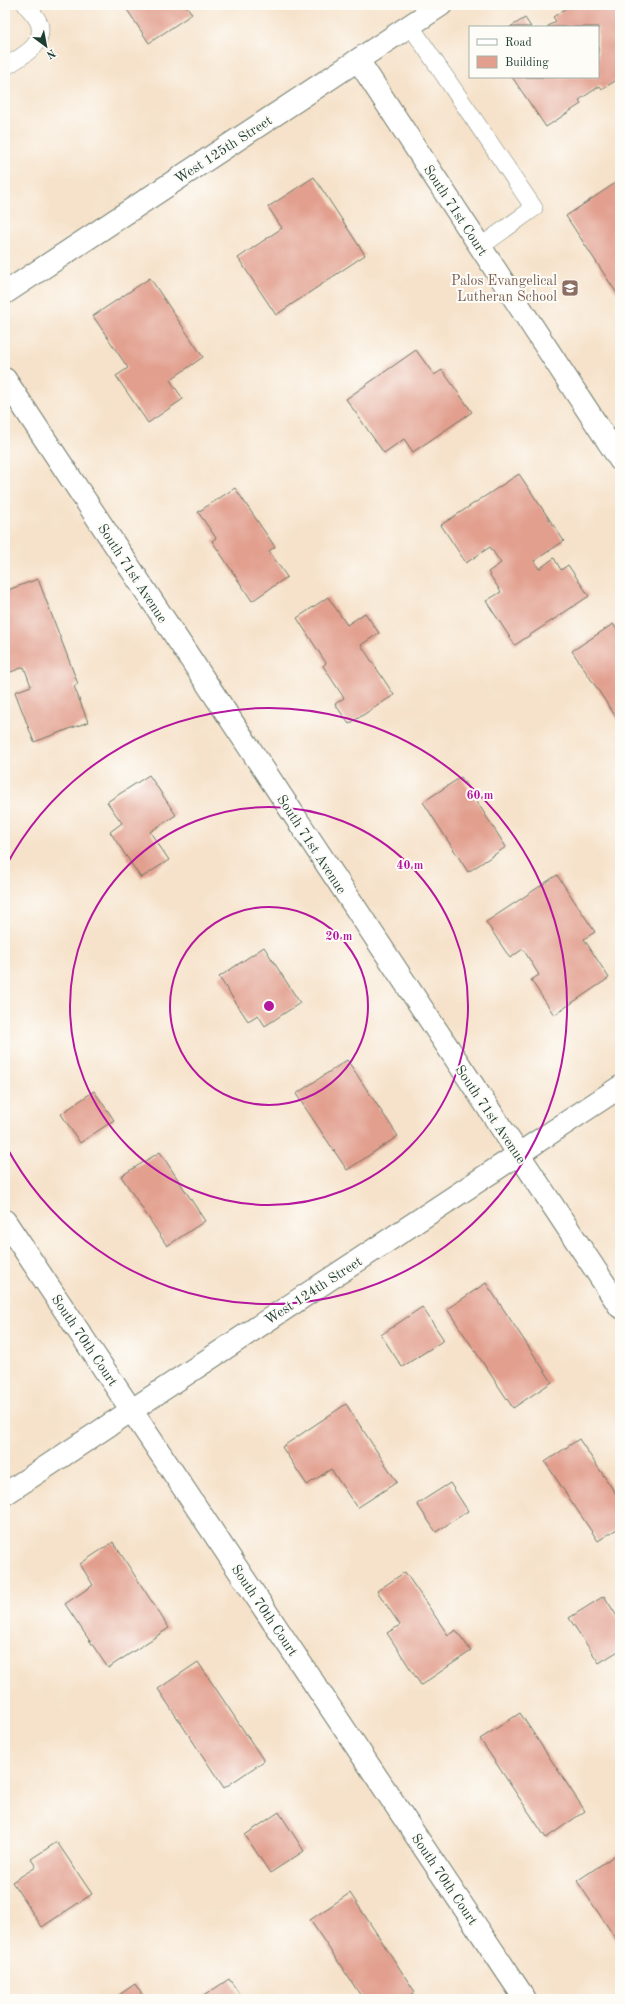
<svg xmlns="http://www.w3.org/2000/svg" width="625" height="2004" font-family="'Old Standard TT',serif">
	<rect width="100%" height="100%" fill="#fdfcf7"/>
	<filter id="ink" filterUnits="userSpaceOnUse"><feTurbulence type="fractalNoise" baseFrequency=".025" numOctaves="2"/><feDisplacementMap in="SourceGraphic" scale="8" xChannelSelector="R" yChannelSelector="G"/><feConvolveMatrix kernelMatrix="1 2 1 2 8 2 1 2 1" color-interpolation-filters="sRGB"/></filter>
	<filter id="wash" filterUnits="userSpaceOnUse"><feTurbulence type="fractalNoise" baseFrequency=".012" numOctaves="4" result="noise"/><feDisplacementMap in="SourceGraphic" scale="16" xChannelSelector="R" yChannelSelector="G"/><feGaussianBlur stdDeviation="0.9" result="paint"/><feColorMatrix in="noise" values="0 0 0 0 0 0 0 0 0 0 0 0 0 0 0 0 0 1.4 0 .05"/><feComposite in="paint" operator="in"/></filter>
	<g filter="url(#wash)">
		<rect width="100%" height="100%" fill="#f6e2ca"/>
		<g id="blocks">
			<g fill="#e29f8e">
				<path d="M124 5H186L192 14 149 43Z"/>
				<path d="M571 5H617L620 10V78L602 89 600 86 579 100 581 104 546 127 512 77H598V27H547L556 21 553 17Z"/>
				<path d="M525 18 531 27H510Z"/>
				<path d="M314 177 365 255 276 315 238 258 282 228 268 207Z"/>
				<path d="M620 180V293L618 295 566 216Z"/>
				<path d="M150 278 203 357 170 380 183 399 148 423 116 376 128 368 93 316Z"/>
				<path d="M416 350 434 375 442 370 472 412 413 452 404 439 384 453 346 399Z"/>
				<path d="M519 474 564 541 534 561 539 569 554 558 561 570 568 565 589 596 515 645 486 601 501 592 488 572 501 563 490 547 466 563 441 525Z"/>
				<path d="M235 488 275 547 269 551 287 577 252 601 212 541 216 538 198 512Z"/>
				<path d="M38 579 78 684 74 686 88 722 34 742 15 692 31 686 24 667 8 673 5 664V591Z"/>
				<path d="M328 597 347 625 365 613 379 633 361 645 394 695 349 724 335 704 344 698 323 666 326 663 297 618Z"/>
				<path d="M613 624 620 634V723L572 651Z"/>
				<path d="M149 775 176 815 150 832 169 860 141 878 110 832 122 823 107 802Z"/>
				<path d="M461 777 506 847 468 872 423 802Z"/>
				<path d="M557 875 595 932 584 939 609 978 554 1015 531 980 539 975 523 949 510 958 486 922Z"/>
				<path d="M264 947 300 1003 265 1026 258 1015 248 1021 219 977Z"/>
				<path d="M347 1060 398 1136 347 1170 296 1094Z"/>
				<path d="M94 1091 114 1120 80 1143 61 1114Z"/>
				<path d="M160 1152 205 1221 167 1246 121 1176Z"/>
				<path d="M486 1283 552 1382 513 1408 447 1309Z"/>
				<path d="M422 1307 444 1340 402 1367 381 1335Z"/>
				<path d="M346 1404 397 1482 357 1508 331 1469 307 1485 282 1447Z"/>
				<path d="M579 1439 620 1500V1527L598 1541 545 1462Z"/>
				<path d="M450 1483 468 1511 436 1532 417 1504Z"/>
				<path d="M113 1542 169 1628 108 1668 65 1604 93 1585 80 1564Z"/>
				<path d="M405 1572 448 1635 456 1630 471 1651 421 1685 387 1633 400 1625 377 1591Z"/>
				<path d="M604 1596 620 1621V1650L599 1663 569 1618Z"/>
				<path d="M198 1662 264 1761 224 1788 158 1689Z"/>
				<path d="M520 1713 585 1811 546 1838 480 1739Z"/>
				<path d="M279 1812 304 1851 270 1873 245 1835Z"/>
				<path d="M57 1842 92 1894 42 1927 12 1882 36 1867 31 1859Z"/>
				<path d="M617 1854 620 1859V1945L577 1881Z"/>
				<path d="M350 1893 415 1992 405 1999H363L310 1920Z"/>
				<path d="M229 1979 243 1999H199Z"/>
				<path d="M135 1984 145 1999H113Z"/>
			</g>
		</g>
	</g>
	<g filter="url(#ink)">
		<use href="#blocks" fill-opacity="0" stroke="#6a7768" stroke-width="1"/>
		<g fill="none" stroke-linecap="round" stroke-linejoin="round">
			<g stroke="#6a7768" stroke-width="18">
				<g id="service">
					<path d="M410 25 534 208 480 247"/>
					<path d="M5 67C20 57 46 46 39 23 37 17 30 10 26 5"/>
				</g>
			</g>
			<g stroke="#6a7768" stroke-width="24">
				<g id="minor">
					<path d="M358 60 620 460"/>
					<path d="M5 293 441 5"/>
					<path d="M5 379 620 1307"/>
					<path d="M5 1221 525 1999"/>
					<path d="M5 1494 620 1087"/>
				</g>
			</g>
			<use href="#service" stroke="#fff" stroke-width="17"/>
			<use href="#minor" stroke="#fff" stroke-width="22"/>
		</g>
	</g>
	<g fill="none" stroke="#b5179e" stroke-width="2">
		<circle cx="269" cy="1006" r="99"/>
		<circle cx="269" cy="1006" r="199"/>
		<path d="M6 866A298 298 0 1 1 6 1146"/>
	</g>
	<defs>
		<g id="school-square" transform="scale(0.9)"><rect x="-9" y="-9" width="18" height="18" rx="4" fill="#8d6e63" stroke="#fdfcf7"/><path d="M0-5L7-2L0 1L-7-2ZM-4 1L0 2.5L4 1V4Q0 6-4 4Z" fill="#fff"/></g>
	</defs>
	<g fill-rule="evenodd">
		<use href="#school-square" x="570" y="288"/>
	</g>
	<g text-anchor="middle" stroke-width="4" stroke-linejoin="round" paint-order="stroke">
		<g font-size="14" fill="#1f3d34" stroke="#fdfcf7">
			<text transform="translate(223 149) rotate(-33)" y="5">West 125th Street</text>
			<text transform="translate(456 210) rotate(57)" y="5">South 71st Court</text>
			<text transform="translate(133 573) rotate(57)" y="5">South 71st Avenue</text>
			<text transform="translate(312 844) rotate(57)" y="5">South 71st Avenue</text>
			<text transform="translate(491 1114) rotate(56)" y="5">South 71st Avenue</text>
			<text transform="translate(313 1290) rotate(-33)" y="5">West 124th Street</text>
			<text transform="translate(85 1340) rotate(56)" y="5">South 70th Court</text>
			<text transform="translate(265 1610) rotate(56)" y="5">South 70th Court</text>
			<text transform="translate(445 1879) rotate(56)" y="5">South 70th Court</text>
		</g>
		<g font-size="14" fill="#785e54" stroke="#fdfcf7" text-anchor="end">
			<text x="557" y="285">Palos Evangelical<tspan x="557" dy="16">Lutheran School</tspan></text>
		</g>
	</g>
	<circle cx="269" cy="1006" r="6" fill="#b5179e" stroke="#fdfcf7" stroke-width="2"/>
	<g font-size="12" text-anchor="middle" font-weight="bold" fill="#b5179e" stroke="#fdfcf7" stroke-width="4" stroke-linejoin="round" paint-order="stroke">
		<text x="480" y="799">60 m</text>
		<text x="410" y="869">40 m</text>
		<text x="339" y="940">20 m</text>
	</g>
	<rect width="625" height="2004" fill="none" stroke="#fdfcf7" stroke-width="20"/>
	<rect x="469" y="26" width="130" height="52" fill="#fdfcf7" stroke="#a4b0a9"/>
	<rect x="477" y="39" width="20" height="6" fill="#ffffff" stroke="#a4b0a9"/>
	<text x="505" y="46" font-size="12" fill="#1f3d34">Road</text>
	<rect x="477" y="56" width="20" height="12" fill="#e29f8e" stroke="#a4b0a9"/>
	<text x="505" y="66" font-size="12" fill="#1f3d34">Building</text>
	<g transform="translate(46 46) rotate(148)" stroke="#fdfcf7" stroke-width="3" paint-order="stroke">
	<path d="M0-3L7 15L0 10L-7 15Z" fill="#1f3d34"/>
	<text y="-6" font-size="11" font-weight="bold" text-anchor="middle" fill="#1f3d34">N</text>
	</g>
</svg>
